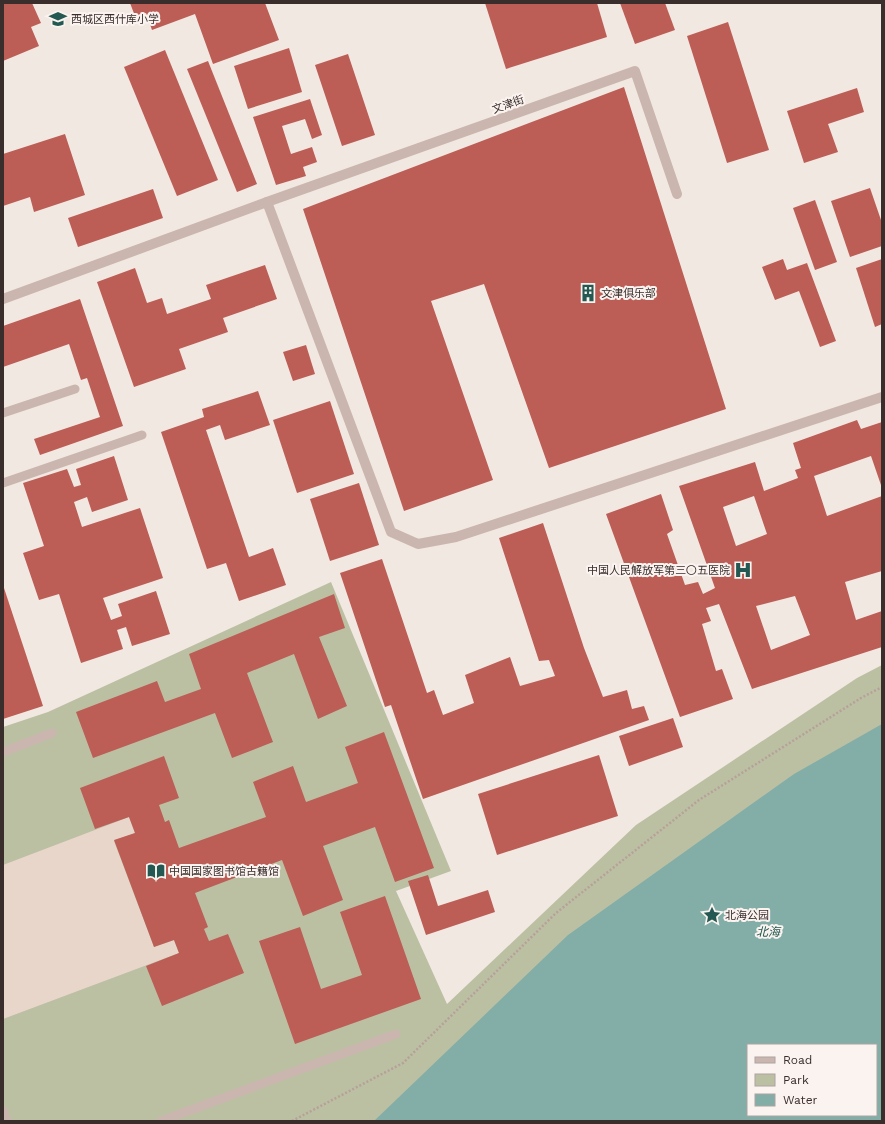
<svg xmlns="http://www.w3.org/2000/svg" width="885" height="1124" font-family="'Work Sans','Noto Sans SC',sans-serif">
	<rect width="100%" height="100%" fill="#f2e8e2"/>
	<path fill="#bcc0a3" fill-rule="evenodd" d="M331 582 451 871 396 891 447 1004 636 825 857 678 882 665V1121H3V727L48 712ZM748 1045H876V1115H748Z"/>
	<path fill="#e9d6cb" d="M129 817 135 833 114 841 154 947 174 940 179 953 3 1019V865Z"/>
	<path fill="#83ada7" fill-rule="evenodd" d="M882 724V1121H374L568 935 794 774ZM748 1045H876V1115H748Z"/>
	<g fill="#bc5d56" fill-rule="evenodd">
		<path d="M3 3H32L41 23 31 27 39 46 3 61Z"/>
		<path d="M130 3H265L279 40 213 64 195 14 152 30 146 13 135 16Z"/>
		<path d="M485 3H597L607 37 506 69Z"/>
		<path d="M620 3H665L675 30 635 44Z"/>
		<path d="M728 22 769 150 727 163 687 36Z"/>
		<path d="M289 48 302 92 248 109 234 66Z"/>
		<path d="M165 50 218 180 177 196 124 67Z"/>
		<path d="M348 54 375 135 342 146 315 65Z"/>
		<path d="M208 61 257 184 237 192 187 69Z"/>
		<path d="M624 87 726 409 549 468 484 284 431 301 493 480 404 511 303 209Z"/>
		<path d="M857 88 864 112 828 124 838 152 804 163 787 111Z"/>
		<path d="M310 99 322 135 312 139 305 119 282 126 291 154 312 147 317 162 303 167 306 176 276 185 253 117Z"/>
		<path d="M65 134 85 195 34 212 30 197 3 206V154Z"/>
		<path d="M870 188 882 223V246L850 257 831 201Z"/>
		<path d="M153 189 163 218 78 247 68 218Z"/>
		<path d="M815 200 837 262 815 270 793 208Z"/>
		<path d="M783 259 787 270 807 263 836 341 820 347 799 291 775 300 762 267Z"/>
		<path d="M882 259V324L875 327 856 268Z"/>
		<path d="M265 265 277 299 223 318 228 332 179 349 186 369 134 387 97 282 135 268 147 303 162 298 167 314 211 299 206 285Z"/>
		<path d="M80 299 123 426 40 455 34 439 100 417 87 378 81 380 69 344 3 367V326Z"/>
		<path d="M306 345 315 374 293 381 283 352Z"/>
		<path d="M258 391 270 425 225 440 220 425 206 430 249 557 273 548 286 585 239 601 226 563 207 569 161 432 204 417 202 409Z"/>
		<path d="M330 401 354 474 297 493 273 420Z"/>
		<path d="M857 420 861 429 882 422V488L871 456 814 476 827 516 882 496V571L845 582 856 620 882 611V647L752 689 719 604 706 608 711 621 702 624 716 671 722 669 733 699 680 717 606 514 661 494 673 530 667 534 685 585 698 582 703 594 715 588 679 486 755 462 764 491 798 478 795 470 801 468 793 443ZM754 496 767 534 736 546 723 507ZM795 596 810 635 771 650 756 606Z"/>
		<path d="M114 456 128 500 92 512 87 497 74 502 82 527 140 508 163 578 103 598 111 620 122 616 118 604 156 591 170 634 132 646 126 627 117 630 123 649 81 663 59 594 39 600 23 553 44 546 23 483 67 469 74 487 81 485 76 469Z"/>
		<path d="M359 483 379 545 330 561 310 499Z"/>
		<path d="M543 523 584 648 603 697 627 690 632 709 644 706 649 720 423 799 391 705 385 707 340 573 382 559 427 693 434 690 443 715 474 703 465 675 510 657 520 686 555 676 549 660 539 661 499 538Z"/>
		<path d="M3 585 43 706 3 719Z"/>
		<path d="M334 594 345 628 319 637 347 706 318 719 294 654 247 673 273 742 232 758 215 713 93 758 76 712 157 681 165 702 201 689 189 654Z"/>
		<path d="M673 718 683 747 629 766 619 736Z"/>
		<path d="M384 732 434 868 395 882 375 827 323 846 343 900 303 916 282 860 195 893 208 927 204 929 209 941 228 934 244 973 162 1006 146 966 179 953 174 940 154 947 114 840 135 833 129 817 95 829 80 788 164 756 179 798 159 805 165 822 169 820 179 848 266 817 253 782 293 766 306 802 358 783 345 747Z"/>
		<path d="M599 755 618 816 497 855 478 794Z"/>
		<path d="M428 875 438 906 488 890 495 912 426 935 408 881Z"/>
		<path d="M385 896 421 999 295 1044 259 941 300 927 321 989 362 975 340 912Z"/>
	</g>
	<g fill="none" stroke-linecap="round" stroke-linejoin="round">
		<path stroke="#b6a099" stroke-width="2.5" stroke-dasharray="2 2" stroke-linecap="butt" d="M292 1121 403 1063 556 913 699 800 861 698 882 687"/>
		<g stroke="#cab6ae" stroke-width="9">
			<path d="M3 413 75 389"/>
			<path d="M3 483 142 435"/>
			<path d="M3 752 52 733"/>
			<path d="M3 1110 7 1121"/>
			<path d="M161 1121 396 1034"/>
		</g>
		<g stroke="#cab6ae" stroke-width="10">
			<path d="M267 202 635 71 677 194"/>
			<path d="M3 299 267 202 391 532 418 544 456 537 882 397"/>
		</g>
	</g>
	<defs>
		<g id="school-bare" transform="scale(1.38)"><path d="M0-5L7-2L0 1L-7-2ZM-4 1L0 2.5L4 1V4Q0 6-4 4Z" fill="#245852" stroke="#faf3ef" stroke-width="2.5" paint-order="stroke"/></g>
		<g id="building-bare" transform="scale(1.38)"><path d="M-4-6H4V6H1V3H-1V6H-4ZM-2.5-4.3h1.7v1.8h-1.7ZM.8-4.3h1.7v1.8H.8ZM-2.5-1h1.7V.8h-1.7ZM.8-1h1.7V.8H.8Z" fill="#245852" stroke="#faf3ef" stroke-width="2.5" paint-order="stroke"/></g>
		<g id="hospital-bare" transform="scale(1.38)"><path d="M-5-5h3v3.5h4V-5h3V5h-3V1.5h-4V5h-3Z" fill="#245852" stroke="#faf3ef" stroke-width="2.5" paint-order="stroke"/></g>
		<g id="library-bare" transform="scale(1.38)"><path d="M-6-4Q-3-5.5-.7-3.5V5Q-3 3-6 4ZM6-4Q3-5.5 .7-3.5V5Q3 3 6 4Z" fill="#245852" stroke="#faf3ef" stroke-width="2.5" paint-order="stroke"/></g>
		<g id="sight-bare" transform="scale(1.38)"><path d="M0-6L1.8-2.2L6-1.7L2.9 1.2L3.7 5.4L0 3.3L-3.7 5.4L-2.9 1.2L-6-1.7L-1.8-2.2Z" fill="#245852" stroke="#faf3ef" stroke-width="2.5" paint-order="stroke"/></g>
	</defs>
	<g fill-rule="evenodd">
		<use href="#school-bare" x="58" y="19"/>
		<use href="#building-bare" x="588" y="293"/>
		<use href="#hospital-bare" x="743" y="570"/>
		<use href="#library-bare" x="156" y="871"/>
		<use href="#sight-bare" x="712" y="915"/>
	</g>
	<g text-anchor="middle" stroke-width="4" stroke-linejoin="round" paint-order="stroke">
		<g font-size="11" fill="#392e2c" stroke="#faf3ef" text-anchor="start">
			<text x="71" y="23">西城区西什库小学</text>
			<text x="601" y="297">文津俱乐部</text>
			<text x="730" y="574" text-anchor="end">中国人民解放军第三〇五医院</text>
			<text x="169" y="875">中国国家图书馆古籍馆</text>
			<text x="725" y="919">北海公园</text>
		</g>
		<g font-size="11" fill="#392e2c" stroke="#faf3ef">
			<text transform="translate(508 104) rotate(-20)" y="4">文津街</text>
		</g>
		<g font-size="12" font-style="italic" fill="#245852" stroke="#faf3ef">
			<text x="768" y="936">北海</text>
		</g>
	</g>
	<rect width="885" height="1124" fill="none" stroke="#392e2c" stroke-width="8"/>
	<rect x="747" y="1044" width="130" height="72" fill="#faf3ef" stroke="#ada4a1"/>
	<rect x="755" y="1057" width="20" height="6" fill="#cab6ae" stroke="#ada4a1"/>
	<text x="783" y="1064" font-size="12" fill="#392e2c">Road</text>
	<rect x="755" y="1074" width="20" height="12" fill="#bcc0a3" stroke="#ada4a1"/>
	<text x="783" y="1084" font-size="12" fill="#392e2c">Park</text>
	<rect x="755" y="1094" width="20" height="12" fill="#83ada7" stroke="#ada4a1"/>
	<text x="783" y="1104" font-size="12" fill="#392e2c">Water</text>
</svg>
